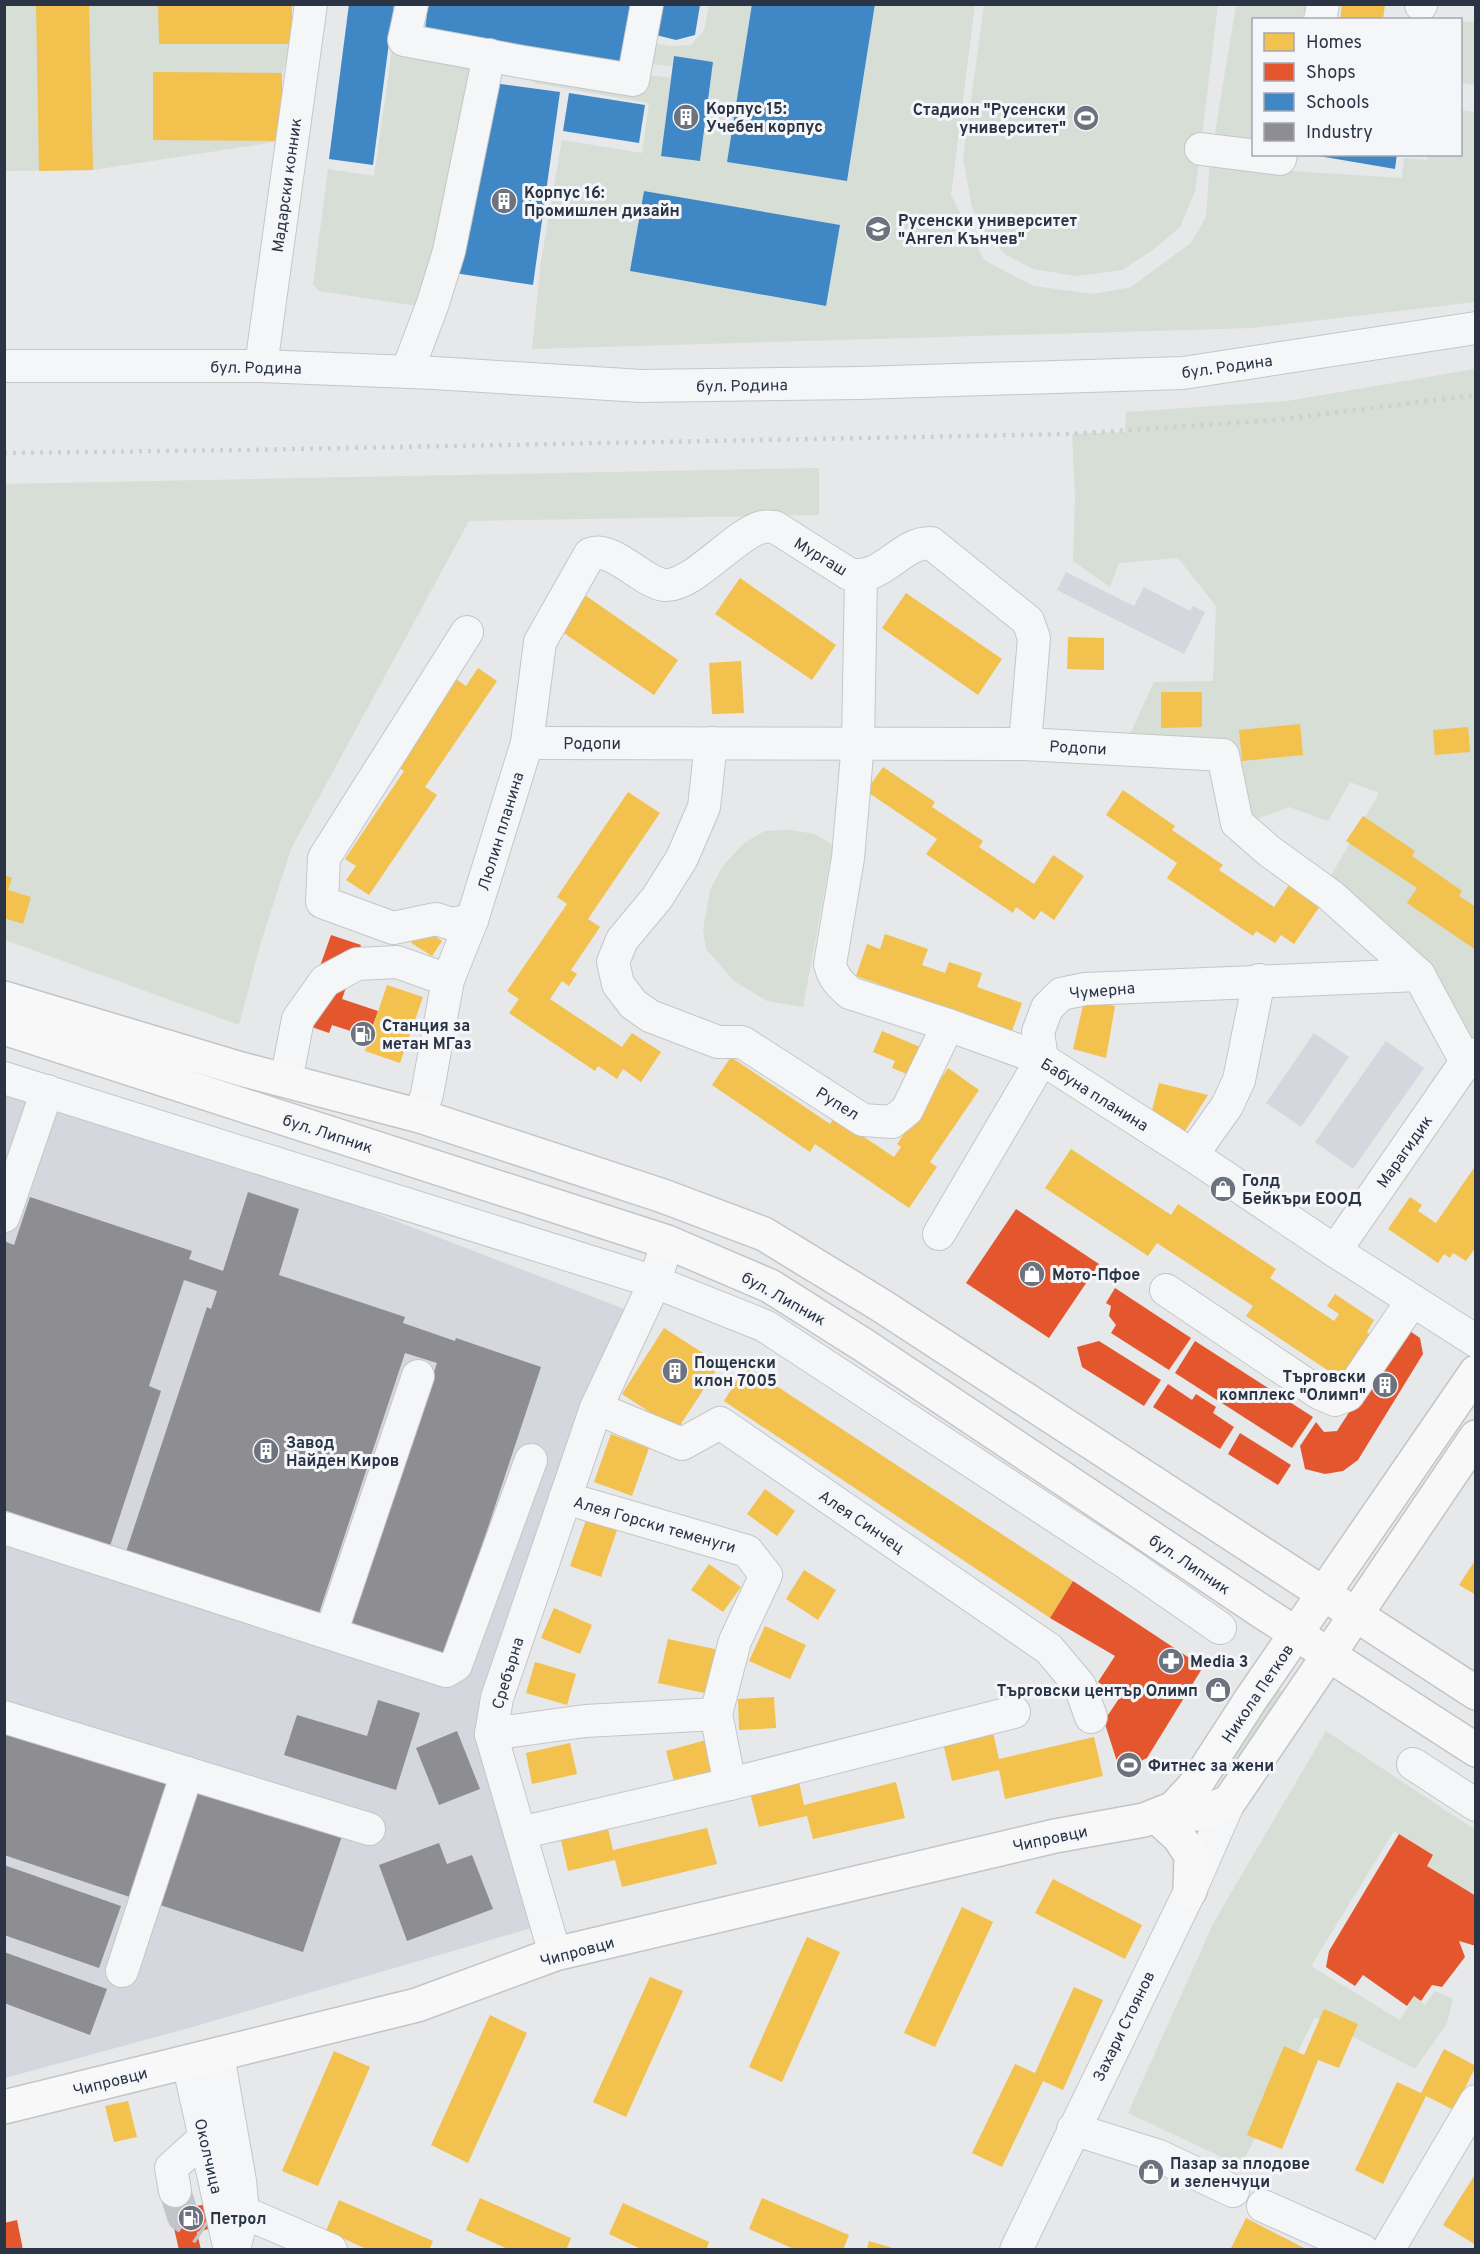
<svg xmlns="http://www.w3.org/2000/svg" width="1480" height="2254" font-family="Overpass,sans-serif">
	<rect width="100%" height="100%" fill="#e6e8ea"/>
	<g fill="#d4d7dd">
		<path d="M1066 572 1134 606 1144 587 1190 611 1193 606 1205 612 1184 654 1057 590Z"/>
		<path d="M1314 1033 1349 1057 1301 1127 1266 1103Z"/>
		<path d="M1386 1041 1424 1068 1353 1169 1315 1142Z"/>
		<path d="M4 1070 627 1310 486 1684 535 1927 189 2028 5 2078Z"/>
	</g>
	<g fill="#d6ded6" fill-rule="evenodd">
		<path d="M5 5H292V44L282 74V141L93 170 5 171Z"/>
		<path d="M709 5H752L727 162 847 181 875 5H975L951 195 984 260 1033 286 1094 294 1131 287 1191 243 1206 217 1210 162 1291 171 1402 178 1404 158 1427 160 1428 155 1460 154 1461 110 1475 112V302L1253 328 532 349 541 261 562 140 642 153 649 103 534 83 537 69 636 73 671 78 661 155 700 161 713 62 674 56 672 66 641 63 645 42 671 46 691 45 704 30ZM644 191 839 225 825 306 631 271Z"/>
		<path d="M984 5H1218L1195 192 1180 227 1153 250 1122 270 1076 276 1033 269 1005 254 987 235 972 208 963 158Z"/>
		<path d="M1236 5H1317L1315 19 1254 20 1253 143 1214 139Z"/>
		<path d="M1461 21 1475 23V85L1461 83Z"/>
		<path d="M393 43 481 59 423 307 319 291 313 284 328 169 374 176Z"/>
		<path d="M1475 369V1064L1330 877 1379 793 1350 782 1328 821 1289 807 1253 820 1223 755 1123 749 1154 682 1213 681 1216 606 1178 558 1119 563 1110 587 1073 561 1075 497 1072 434 1125 432 1126 412 1287 401Z"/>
		<path d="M819 468V515L469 521 291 849 261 942 239 1025 5 940 4 484Z"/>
		<path d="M790 830 815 834 833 845 803 1007 767 1001 734 981 706 949 703 930 710 890 723 866 744 843 765 831Z"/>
		<path d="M1277 1688 1283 1693C1258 1729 1234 1769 1201 1800Z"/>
		<path d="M1326 1731 1475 1830V1896L1427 1866 1433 1855 1394 1831 1311 1966 1400 2020 1414 1996 1425 2005 1435 1991 1453 1999 1447 2023 1415 2069 1315 2017 1241 2166 1128 2113 1214 1922Z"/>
	</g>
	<g fill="#f2c14e">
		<path d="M36 4H89L93 170 39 171Z"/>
		<path d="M1342 4H1385L1383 20H1340Z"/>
		<path d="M158 5 292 6V44H159Z"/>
		<path d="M153 72 282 73V141L153 140Z"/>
		<path d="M740 578 836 645 812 680 715 614Z"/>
		<path d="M582 593 678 660 654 695 558 629Z"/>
		<path d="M906 593 1002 659 978 695 882 628Z"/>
		<path d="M1068 637 1104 638V670L1067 669Z"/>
		<path d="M741 661 744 713 712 714 709 663Z"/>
		<path d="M478 668 497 681 425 787 437 795 369 895 346 880 356 866 345 859 404 771 394 764 453 677 466 686Z"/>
		<path d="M1161 692H1202V727L1161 728Z"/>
		<path d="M1300 724 1303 755 1242 761 1239 730Z"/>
		<path d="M1468 727 1470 752 1435 755 1433 730Z"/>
		<path d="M883 767 935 802 932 807 983 841 979 847 1034 884 1053 855 1084 876 1054 920 1041 911 1034 920 1016 907 1013 913 926 854 937 839 866 791Z"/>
		<path d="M1123 790 1175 826 1172 830 1223 865 1219 870 1274 907 1293 879 1324 900 1294 944 1281 935 1275 943 1256 931 1253 936 1167 878 1177 863 1106 815Z"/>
		<path d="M628 792 660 813 588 919 600 927 571 970 577 974 569 986 562 981 550 999 622 1047 632 1033 661 1052 641 1082 623 1069 617 1079 598 1066 595 1071 531 1028 509 1013 519 999 507 991 567 904 557 897Z"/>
		<path d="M1363 816 1415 851 1412 856 1462 891 1459 896 1476 907V950L1407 903 1417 888 1346 841Z"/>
		<path d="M4 875 12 878 8 890 31 897 23 924 4 918Z"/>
		<path d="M422 927 442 941 432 956 411 943Z"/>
		<path d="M885 934 928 949 922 965 945 973 949 962 982 973 977 987 1022 1003 1012 1031 856 976 867 944 880 949Z"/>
		<path d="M387 985 423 997 400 1063 365 1051Z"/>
		<path d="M1084 1001 1115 1006 1106 1058 1073 1049Z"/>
		<path d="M882 1031 925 1049 914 1077 892 1068 895 1061 873 1052Z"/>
		<path d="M731 1057 830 1124 834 1117 894 1157 901 1147 897 1144 948 1068 979 1090 930 1162 937 1167 909 1208 815 1144 810 1152 712 1085Z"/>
		<path d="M1159 1083 1208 1095 1183 1134 1151 1114Z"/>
		<path d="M1071 1149 1171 1215 1178 1204 1276 1269 1270 1278 1334 1321 1339 1314 1327 1306 1335 1294 1374 1320 1367 1332 1371 1335 1341 1379 1246 1316 1253 1306 1157 1243 1148 1256 1045 1188Z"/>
		<path d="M1476 1165V1247L1466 1261 1453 1253 1450 1258 1444 1254 1438 1263 1388 1229 1410 1197 1422 1205 1418 1211 1436 1223Z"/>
		<path d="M664 1328 720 1364 677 1430 622 1394Z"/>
		<path d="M746 1366 1073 1581 1050 1618 724 1401Z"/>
		<path d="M611 1434 649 1448 632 1496 594 1482Z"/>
		<path d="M765 1489 795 1511 777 1536 747 1514Z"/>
		<path d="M586 1520 617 1530 601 1577 570 1566Z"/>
		<path d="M1476 1559V1595L1459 1585Z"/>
		<path d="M709 1564 741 1587 723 1612 691 1590Z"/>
		<path d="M804 1570 836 1590 818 1620 786 1599Z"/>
		<path d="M554 1608 592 1625 580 1654 541 1638Z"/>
		<path d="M765 1626 806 1645 790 1679 749 1661Z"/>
		<path d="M668 1639 719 1650 709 1694 658 1683Z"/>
		<path d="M535 1662 576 1674 567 1705 526 1693Z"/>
		<path d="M774 1697 776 1728 739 1730 738 1699Z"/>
		<path d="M992 1728 999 1759 1094 1737 1103 1776 1005 1799 999 1770 952 1781 942 1739Z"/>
		<path d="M710 1739 719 1773 675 1785 666 1751Z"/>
		<path d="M570 1743 577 1774 532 1784 526 1753Z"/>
		<path d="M799 1782 804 1805 896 1782 905 1818 813 1839 807 1816 759 1827 750 1793Z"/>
		<path d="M707 1828 717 1864 622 1887 615 1860 568 1871 561 1840 608 1829 613 1850Z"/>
		<path d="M1053 1879 1142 1925 1125 1959 1035 1913Z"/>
		<path d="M962 1907 993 1922 935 2047 904 2033Z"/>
		<path d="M807 1937 840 1952 782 2082 749 2067Z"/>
		<path d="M650 1977 683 1991 626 2117 593 2102Z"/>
		<path d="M1074 1987 1103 2000 1063 2090 1043 2081 1002 2167 972 2153 1015 2064 1035 2073Z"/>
		<path d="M1324 2009 1358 2024 1339 2068 1318 2060 1282 2149 1247 2135 1284 2046 1304 2055Z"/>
		<path d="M490 2015 527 2033 468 2163 431 2145Z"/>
		<path d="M1444 2049 1476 2066 1454 2110 1426 2096 1383 2184 1355 2170 1397 2082 1421 2093Z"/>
		<path d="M334 2051 370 2067 318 2186 282 2171Z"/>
		<path d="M128 2101 137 2137 114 2142 105 2106Z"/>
		<path d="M1476 2173V2245L1443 2225Z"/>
		<path d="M480 2198 571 2238 566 2250H510L466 2230Z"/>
		<path d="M762 2198 849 2235 843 2250H796L749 2229Z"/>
		<path d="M339 2200 433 2241 429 2250H369L326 2231Z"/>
		<path d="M623 2203 709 2242 706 2250H643L609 2234Z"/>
		<path d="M1246 2218 1308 2250H1230Z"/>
		<path d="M869 2241 896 2249V2250H867Z"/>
	</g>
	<g fill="#e4572e">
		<path d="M331 935 361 945 342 999 378 1011 369 1037 332 1025 329 1033 300 1023Z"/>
		<path d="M1016 1209 1099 1264 1049 1338 966 1283Z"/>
		<path d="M1115 1288 1191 1338 1169 1370 1111 1333 1116 1325 1109 1316 1111 1306 1106 1303Z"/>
		<path d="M1404 1327 1420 1338 1423 1354 1358 1460 1343 1471 1325 1474 1305 1469 1300 1446 1316 1422 1324 1432 1337 1431Z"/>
		<path d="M1099 1341 1161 1380 1144 1406 1082 1367 1077 1347Z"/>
		<path d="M1195 1341 1313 1417 1292 1448 1175 1373Z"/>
		<path d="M1168 1384 1192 1400 1196 1394 1216 1407 1213 1413 1234 1427 1220 1449 1153 1407Z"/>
		<path d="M1240 1433 1291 1465 1278 1485 1228 1454Z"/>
		<path d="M1073 1581 1203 1667 1147 1758 1120 1771 1104 1721 1120 1697 1098 1682 1115 1656 1050 1618Z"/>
		<path d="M1399 1834 1433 1855 1427 1866 1476 1896V1946L1459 1941 1465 1957 1442 1987 1432 1985 1421 2001 1414 1996 1407 2006 1363 1975 1355 1986 1326 1967 1329 1951Z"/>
		<path d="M187 2189 191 2207 207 2204 212 2228 197 2232 201 2250H179L166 2193Z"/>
		<path d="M17 2220 23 2250H4V2223Z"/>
	</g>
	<g fill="#3f88c5">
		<path d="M349 4H394L373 165 329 159Z"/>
		<path d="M428 4H630L621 69 424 40Z"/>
		<path d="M752 4H875L847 181 727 162Z"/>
		<path d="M657 5H700L695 35 676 40 652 34Z"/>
		<path d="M674 56 713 62 700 161 661 156Z"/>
		<path d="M486 82 560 92 533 285 448 272Z"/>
		<path d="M569 93 645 105 639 143 563 131Z"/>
		<path d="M1307 154H1397L1395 169Z"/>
		<path d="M644 191 840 225 826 306 630 271Z"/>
	</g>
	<g fill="#8d8d92">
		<path d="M248 1192 299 1209 279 1275 405 1317 403 1323 455 1341 456 1338 541 1367 446 1654 351 1623 437 1363 405 1353 318 1616 126 1552 207 1307 211 1309 217 1291 184 1280 149 1386 161 1391 110 1546 4 1510V1241L14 1245 30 1197 192 1251 189 1259 223 1271Z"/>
		<path d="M378 1700 420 1713 396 1790 284 1755 297 1715 367 1736Z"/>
		<path d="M4 1726 171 1783 133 1898 4 1855Z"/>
		<path d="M457 1731 480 1789 439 1805 416 1748Z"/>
		<path d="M198 1781 344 1830 303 1952 157 1904Z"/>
		<path d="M439 1843 447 1864 472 1855 493 1909 407 1941 379 1865Z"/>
		<path d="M4 1865 121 1906 99 1968 4 1935Z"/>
		<path d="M4 1952 107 1989 90 2035 4 2003Z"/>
	</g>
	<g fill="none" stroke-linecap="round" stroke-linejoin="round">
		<path stroke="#c1c4c9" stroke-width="32" stroke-dasharray="32 16" stroke-linecap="butt" d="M175 2191 183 2216 204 2230"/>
		<g stroke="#c4c6c8" stroke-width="34">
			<g id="minor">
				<path d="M412 4 404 40 523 62 633 80 647 4"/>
				<path d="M1421 5V4"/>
				<path d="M1320 20 1323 4"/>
				<path d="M1201 149 1280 159 1281 154"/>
				<path d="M4 366H261L434 373 641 386 859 383 1183 373 1476 328"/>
				<path d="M261 366 311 4"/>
				<path d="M407 372 433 303 449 251 489 55"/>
				<path d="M861 577 858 743 848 858 830 964C833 978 840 984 850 993L948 1025 1042 1059 1192 1155 1335 1251 1476 1341"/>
				<path d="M467 632 324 858 322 902 393 928 436 919 452 924 472 920"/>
				<path d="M527 743 1025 744 1223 755 1237 823 1269 851 1330 895 1419 975 1466 1062"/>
				<path d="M711 743 704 807 682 858 657 898 622 940 613 962 618 984 633 1004 650 1016 718 1042H742L863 1120 892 1122 907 1110 948 1025"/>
				<path d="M4 1078 655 1282 765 1326 1125 1562 1220 1628"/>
				<path d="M286 1081 298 1019 325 981 357 964 397 962 448 980"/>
				<path d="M420 1116 427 1094 448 980 472 920 527 743 540 642 590 554C612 545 642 582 664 585 692 588 733 535 762 527 766 526 771 527 775 527L849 574C883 582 900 542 931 543L1028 621 1034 638 1025 744"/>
				<path d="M1192 1155 1227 1106 1239 1080 1259 980"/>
				<path d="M4 1216 47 1091"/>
				<path d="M939 1234 1042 1059 1038 1032 1047 1008 1061 994 1085 989 1419 975"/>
				<path d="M1335 1251 1456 1076 1466 1062 1476 1054"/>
				<path d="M1166 1290 1319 1393 1335 1400 1348 1395 1412 1301"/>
				<path d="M596 1408 682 1444 720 1423 1049 1649 1080 1686 1091 1717"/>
				<path d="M565 1498 747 1551 766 1575 735 1641 716 1714 730 1784"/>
				<path d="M4 1528 446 1671 456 1665 531 1460"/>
				<path d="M331 1633 418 1376"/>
				<path d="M4 1717 369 1829"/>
				<path d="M491 1734 585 1721 716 1714"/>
				<path d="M1413 1764 1476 1805"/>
				<path d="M520 1833 730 1784 1014 1712"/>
				<path d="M555 1954 491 1734 497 1698 596 1408 655 1282 667 1242"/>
				<path d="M122 1971 187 1773"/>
				<path d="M218 2055 240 2181 243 2212 234 2250"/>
				<path d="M188 2062 229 2246"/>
				<path d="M1073 2129 1159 2156 1233 2191"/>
				<path d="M175 2191 171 2168 204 2138"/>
				<path d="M1263 2206 1362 2250"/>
				<path d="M243 2212 331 2250"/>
				<path d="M1016 2250 1190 1891 1229 1802"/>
				<path d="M1388 2250 1476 2101"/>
			</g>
		</g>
		<g stroke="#c2c5c8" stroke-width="36">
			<g id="major">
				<path d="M4 998 241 1069 420 1116 663 1196 764 1234 882 1306 1476 1693"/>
				<path d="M4 1028 667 1242 770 1286 865 1346 1264 1613 1476 1750"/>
				<path d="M1156 1816 1179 1837 1191 1855 1190 1891"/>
				<path d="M1158 1816 1197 1814 1229 1802 1476 1437"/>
				<path d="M4 2107 417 2005 555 1954 1055 1836 1144 1820 1174 1808 1196 1784 1251 1699 1476 1372"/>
			</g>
		</g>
		<use href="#minor" stroke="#f5f6f7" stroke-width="32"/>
		<use href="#major" stroke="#f8f8f8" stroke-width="33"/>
		<path stroke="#cecfd2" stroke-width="4.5" stroke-dasharray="3 6" stroke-linecap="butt" d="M4 453 244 450 1072 434 1276 420 1476 395"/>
	</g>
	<defs>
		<g id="building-disc" transform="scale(1.35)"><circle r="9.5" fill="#6c737f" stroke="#f4f6f9"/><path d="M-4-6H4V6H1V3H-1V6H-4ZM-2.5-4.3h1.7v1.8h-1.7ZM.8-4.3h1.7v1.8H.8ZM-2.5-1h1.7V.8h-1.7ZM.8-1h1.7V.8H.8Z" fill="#fff"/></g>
		<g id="stadium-disc" transform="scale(1.35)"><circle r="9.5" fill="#6c737f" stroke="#f4f6f9"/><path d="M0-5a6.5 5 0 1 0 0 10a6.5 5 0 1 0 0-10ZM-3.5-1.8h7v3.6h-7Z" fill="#fff"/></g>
		<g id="university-disc" transform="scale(1.35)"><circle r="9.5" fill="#6c737f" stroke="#f4f6f9"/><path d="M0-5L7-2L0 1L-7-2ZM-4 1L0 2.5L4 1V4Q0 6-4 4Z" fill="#fff"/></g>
		<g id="fuel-disc" transform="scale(1.35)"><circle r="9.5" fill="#6c737f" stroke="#f4f6f9"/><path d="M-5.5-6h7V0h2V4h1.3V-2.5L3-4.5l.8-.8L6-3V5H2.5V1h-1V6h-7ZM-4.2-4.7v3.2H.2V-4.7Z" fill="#fff"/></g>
		<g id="shop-disc" transform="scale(1.35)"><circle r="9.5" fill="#6c737f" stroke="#f4f6f9"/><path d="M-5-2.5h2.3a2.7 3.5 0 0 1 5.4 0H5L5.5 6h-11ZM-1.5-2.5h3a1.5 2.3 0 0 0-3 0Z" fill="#fff"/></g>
		<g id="pharmacy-disc" transform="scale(1.35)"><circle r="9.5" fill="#6c737f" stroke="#f4f6f9"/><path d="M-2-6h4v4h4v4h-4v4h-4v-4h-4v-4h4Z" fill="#fff"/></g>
	</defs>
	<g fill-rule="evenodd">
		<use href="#building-disc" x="686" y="117"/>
		<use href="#stadium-disc" x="1086" y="118"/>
		<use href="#building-disc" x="504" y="201"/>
		<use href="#university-disc" x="878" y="229"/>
		<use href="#fuel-disc" x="363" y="1034"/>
		<use href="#shop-disc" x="1223" y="1189"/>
		<use href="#shop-disc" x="1032" y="1274"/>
		<use href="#building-disc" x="675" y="1371"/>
		<use href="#building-disc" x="1385" y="1385"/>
		<use href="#building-disc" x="266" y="1451"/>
		<use href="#pharmacy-disc" x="1171" y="1661"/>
		<use href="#shop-disc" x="1218" y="1690"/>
		<use href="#stadium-disc" x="1129" y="1765"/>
		<use href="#shop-disc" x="1151" y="2172"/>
		<use href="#fuel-disc" x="191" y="2218"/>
	</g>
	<g text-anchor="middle" stroke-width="6" stroke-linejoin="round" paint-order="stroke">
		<g font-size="16" font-weight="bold" fill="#2b3445" stroke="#f4f6f9" text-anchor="start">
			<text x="706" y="114">Корпус 15:<tspan x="706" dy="18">Учебен корпус</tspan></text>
			<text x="1066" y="115" text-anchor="end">Стадион "Русенски<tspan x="1066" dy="18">университет"</tspan></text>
			<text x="524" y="198">Корпус 16:<tspan x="524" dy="18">Промишлен дизайн</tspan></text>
			<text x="898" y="226">Русенски университет<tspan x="898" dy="18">"Ангел Кънчев"</tspan></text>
			<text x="382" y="1031">Станция за<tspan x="382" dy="18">метан МГаз</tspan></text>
			<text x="1242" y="1186">Голд<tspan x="1242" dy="18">Бейкъри ЕООД</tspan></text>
			<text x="1052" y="1280">Мото-Пфое</text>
			<text x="694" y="1368">Пощенски<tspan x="694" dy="18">клон 7005</tspan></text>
			<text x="1366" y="1382" text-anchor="end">Търговски<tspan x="1366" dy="18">комплекс "Олимп"</tspan></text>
			<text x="286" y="1448">Завод<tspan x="286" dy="18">Найден Киров</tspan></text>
			<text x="1190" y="1667">Media 3</text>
			<text x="1198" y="1696" text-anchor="end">Търговски център Олимп</text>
			<text x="1148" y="1771">Фитнес за жени</text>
			<text x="1170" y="2169">Пазар за плодове<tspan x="1170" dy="18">и зеленчуци</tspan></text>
			<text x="210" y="2224">Петрол</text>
		</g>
		<g font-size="16" fill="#2b3445" stroke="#f4f6f9">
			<text transform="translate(286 185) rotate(-82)" y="6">Мадарски конник</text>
			<text transform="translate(1227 366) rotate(-8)" y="6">бул. Родина</text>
			<text transform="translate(256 367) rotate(1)" y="6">бул. Родина</text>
			<text transform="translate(742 385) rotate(-1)" y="6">бул. Родина</text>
			<text transform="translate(821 556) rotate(31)" y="6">Мургаш</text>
			<text x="592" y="749">Родопи</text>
			<text transform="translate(1078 747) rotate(3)" y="6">Родопи</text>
			<text transform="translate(500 831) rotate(-73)" y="6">Люлин планина</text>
			<text transform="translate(1102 990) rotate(-5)" y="6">Чумерна</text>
			<text transform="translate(1095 1094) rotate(32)" y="6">Бабуна планина</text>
			<text transform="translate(838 1103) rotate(32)" y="6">Рупел</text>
			<text transform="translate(328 1133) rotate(18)" y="6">бул. Липник</text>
			<text transform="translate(1404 1151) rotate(-55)" y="6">Марагидик</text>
			<text transform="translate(784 1298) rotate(29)" y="6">бул. Липник</text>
			<text transform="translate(862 1521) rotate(34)" y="6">Алея Синчец</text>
			<text transform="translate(655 1524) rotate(16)" y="6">Алея Горски теменуги</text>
			<text transform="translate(1190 1564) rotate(34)" y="6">бул. Липник</text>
			<text transform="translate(507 1673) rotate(-73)" y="6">Сребърна</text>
			<text transform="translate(1257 1693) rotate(-56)" y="6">Никола Петков</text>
			<text transform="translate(1050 1838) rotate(-12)" y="6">Чипровци</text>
			<text transform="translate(577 1951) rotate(-15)" y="6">Чипровци</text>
			<text transform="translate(1123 2026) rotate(-64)" y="6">Захари Стоянов</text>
			<text transform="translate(110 2081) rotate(-14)" y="6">Чипровци</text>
			<text transform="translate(209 2156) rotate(77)" y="6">Околчица</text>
		</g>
	</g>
	<rect width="1480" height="2254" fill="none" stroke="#2b3445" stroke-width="12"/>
	<rect x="1252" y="18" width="210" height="138" fill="#f4f6f9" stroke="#a4a8b1" stroke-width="1.5"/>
	<rect x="1264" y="33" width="30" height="18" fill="#f2c14e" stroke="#a4a8b1" stroke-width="1.5"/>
	<text x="1306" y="48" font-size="18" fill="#2b3445">Homes</text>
	<rect x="1264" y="63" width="30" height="18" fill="#e4572e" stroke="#a4a8b1" stroke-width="1.5"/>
	<text x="1306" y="78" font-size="18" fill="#2b3445">Shops</text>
	<rect x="1264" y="93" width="30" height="18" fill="#3f88c5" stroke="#a4a8b1" stroke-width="1.5"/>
	<text x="1306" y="108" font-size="18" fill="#2b3445">Schools</text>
	<rect x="1264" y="123" width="30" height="18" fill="#8d8d92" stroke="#a4a8b1" stroke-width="1.5"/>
	<text x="1306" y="138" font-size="18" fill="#2b3445">Industry</text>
</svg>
